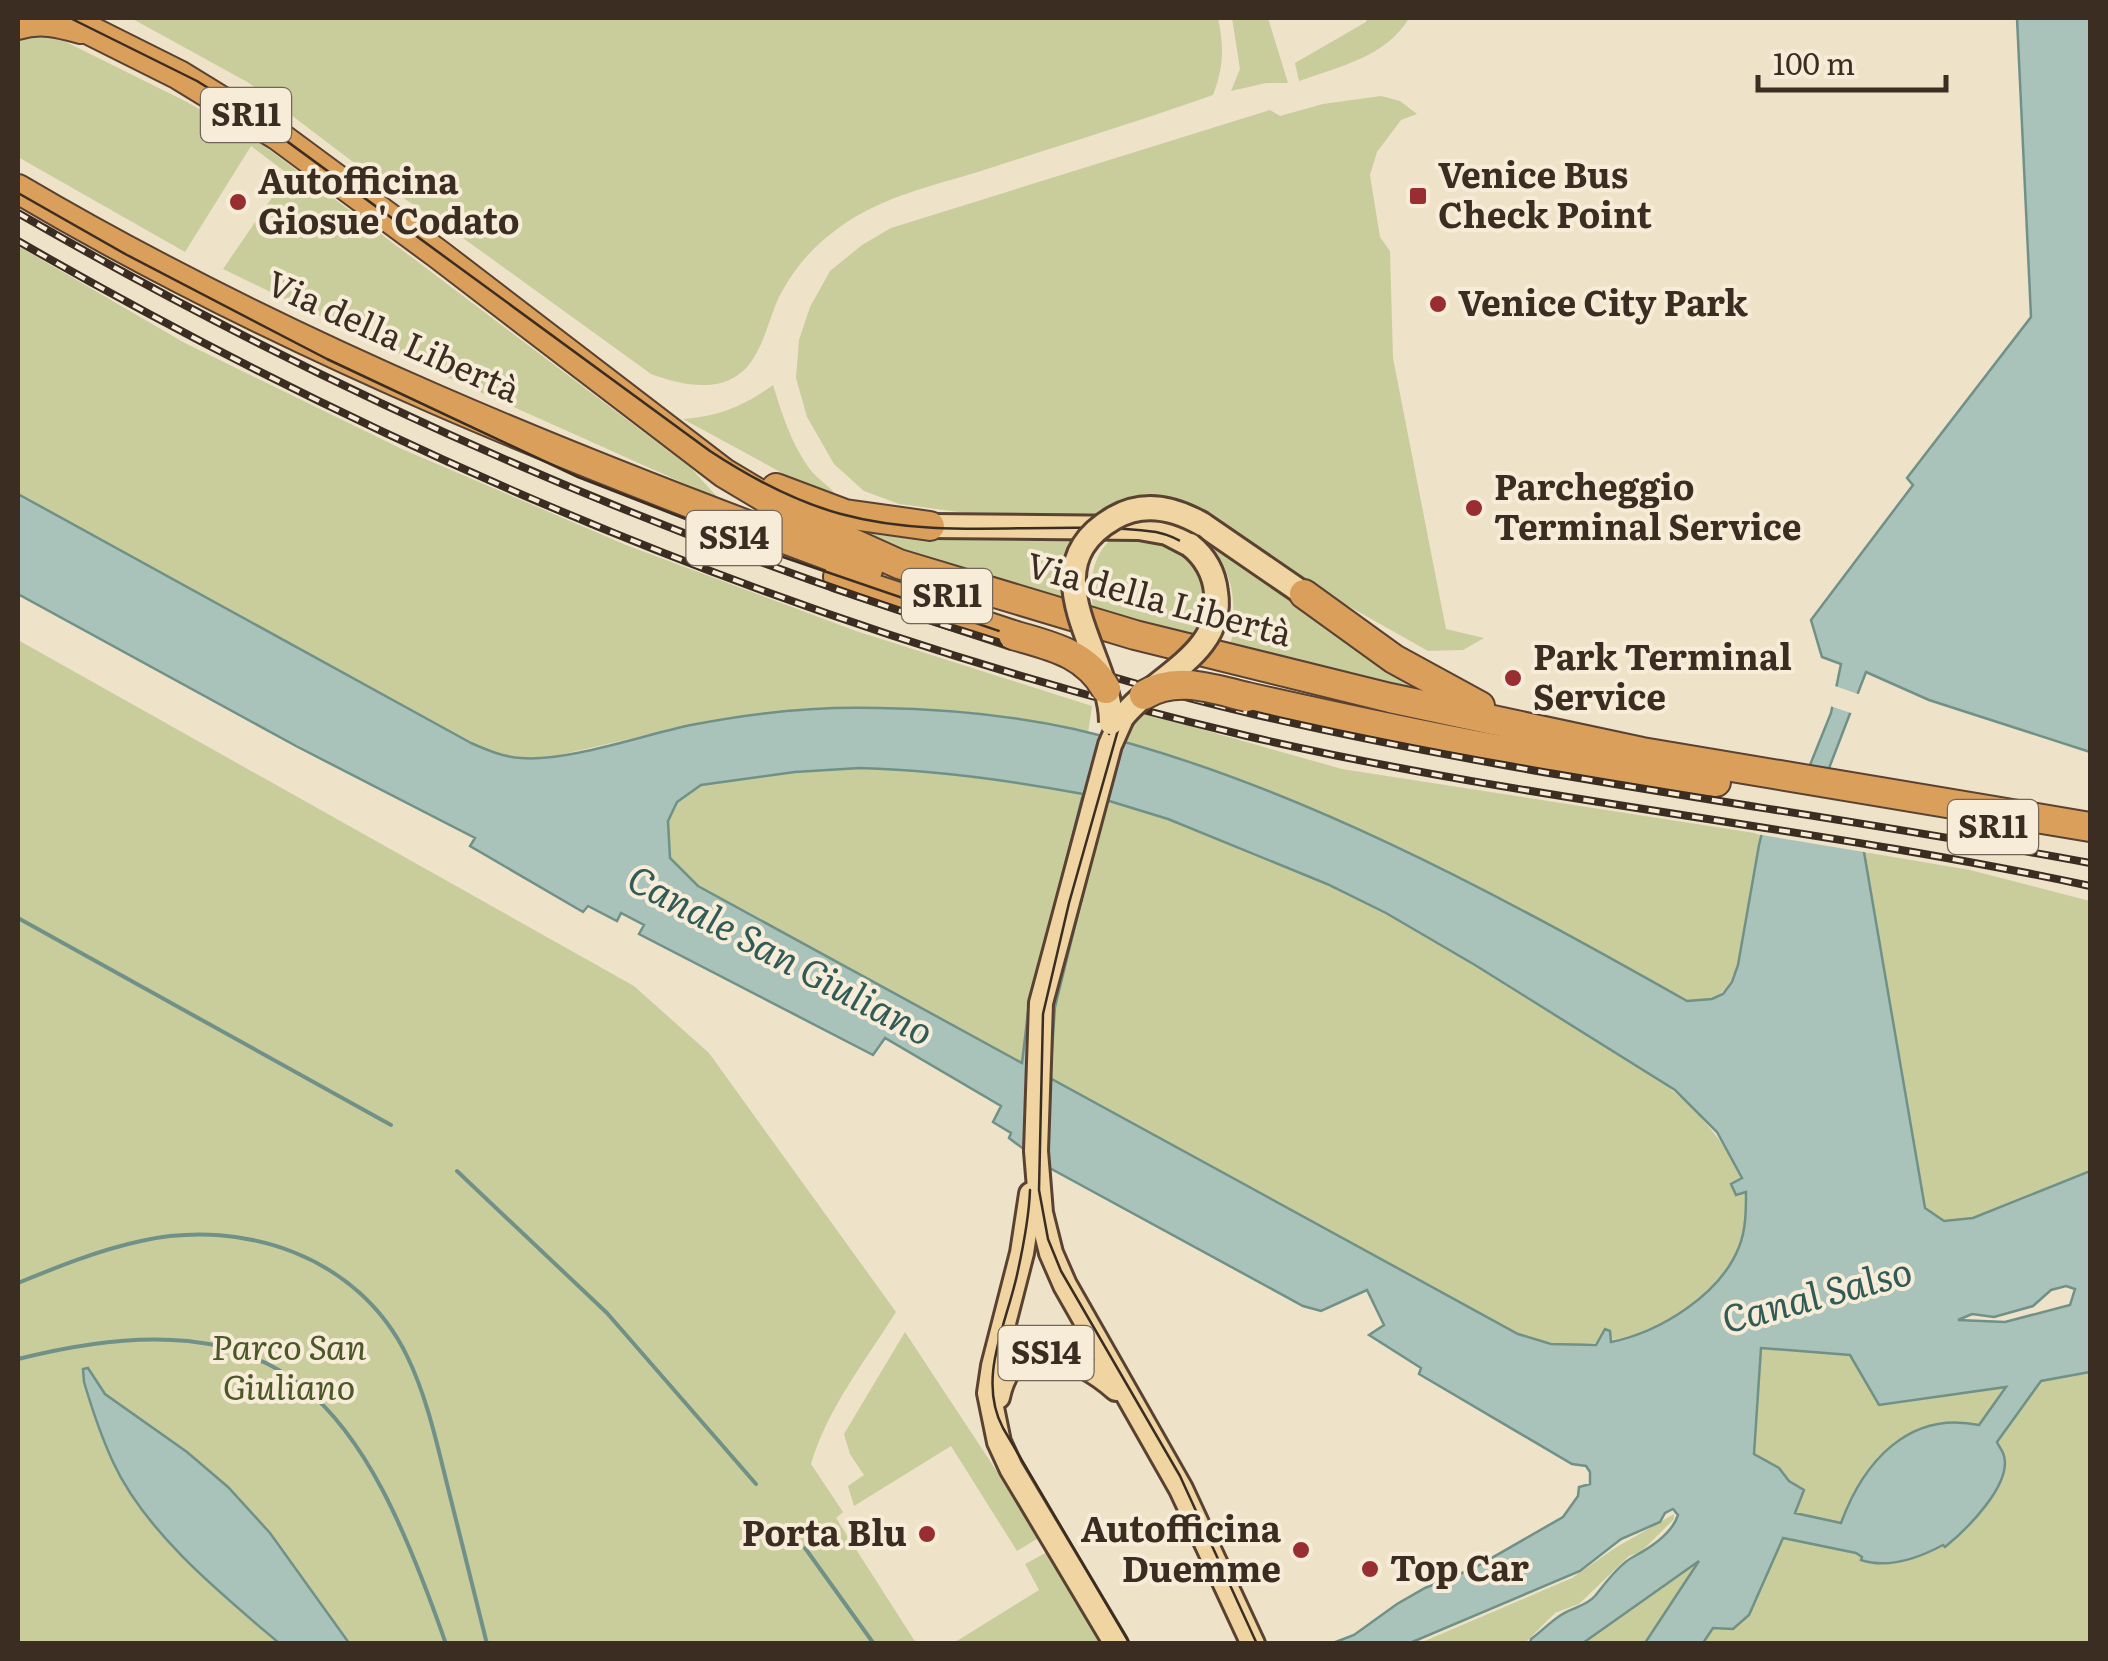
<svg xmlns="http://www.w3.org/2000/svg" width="2108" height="1661" font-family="Literata,serif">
	<rect width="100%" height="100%" fill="#eee2c9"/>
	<g fill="#c9cd9c">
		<path d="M131 18H1218C1224 46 1224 67 1213 95 1137 122 1058 146 981 171 932 186 881 197 840 227 814 245 795 267 780 295 771 313 767 334 757 352 735 396 689 388 651 374L463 238 378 181 249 83Z"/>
		<path d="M1232 18H1268L1288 83H1266L1231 91 1240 69Z"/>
		<path d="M1367 18H1409C1387 56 1339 67 1299 81L1295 63 1366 22Z"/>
		<path d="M50 34 185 101 263 145 691 468 719 499 462 384 223 269 288 174 251 146 185 252 18 157V37Z"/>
		<path d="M1381 96 1400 101 1417 114 1401 120 1377 152 1370 175 1380 237 1390 251 1393 358 1446 629 1484 638 1463 650 1428 651 1288 572 1202 514 1096 519H1011L899 504 864 491 834 464 807 417 796 378 799 340 810 307 830 271 862 245 891 228 1270 110 1280 116 1323 104Z"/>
		<path d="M18 246 185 343 402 449 626 545 856 631 1092 706 1088 733 1054 726 656 733 546 758H521L493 752 465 740 18 494Z"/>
		<path d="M773 385C782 414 791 443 809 468 819 482 837 489 841 505L683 419C720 416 744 406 773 385Z"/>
		<path d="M810 514 1083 535 1069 563 1064 603 872 545Z"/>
		<path d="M1174 516 1430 695 1229 648C1235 631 1234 618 1233 600 1230 549 1189 534 1147 517Z"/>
		<path d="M1119 533C1136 537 1158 538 1174 544 1208 558 1221 612 1194 636L1093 609C1089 579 1092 551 1119 533Z"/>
		<path d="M18 640 634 986 709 1053 896 1312C866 1360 827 1409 811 1464L843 1512 836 1518 916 1643H18Z"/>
		<path d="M1144 713 1342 769 1761 834 1738 965C1728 992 1717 1003 1687 1001L1491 893 1121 741Z"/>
		<path d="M860 768C936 770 1009 780 1083 794L1028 1012 1023 1064 698 886 670 858 668 821 677 802 701 785 795 772Z"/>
		<path d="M1106 799C1189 826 1275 857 1354 897 1417 928 1478 967 1538 1003 1616 1051 1703 1092 1742 1179L1732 1184 1746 1191C1746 1209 1746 1228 1740 1245 1713 1323 1590 1365 1518 1334L1049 1078 1055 1007Z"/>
		<path d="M1864 852 1970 870 2090 901V1171L1973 1218 1944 1221 1925 1208Z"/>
		<path d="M905 1332 1040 1537 1017 1551 951 1446 854 1506 848 1486 864 1475 850 1454 844 1434Z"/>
		<path d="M1761 1348 1850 1355 1880 1405 2007 1386 1979 1425C1912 1410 1861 1465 1841 1524L1794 1513 1804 1490 1789 1481 1779 1468 1754 1454Z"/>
		<path d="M2090 1372V1643L1703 1644 1714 1628 1733 1629 1749 1615 1783 1537C1806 1542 1830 1545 1851 1552 1864 1556 1873 1563 1888 1563 1941 1563 2019 1500 1997 1442L2041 1381Z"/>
		<path d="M1674 1514V1519L1641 1552 1629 1556 1579 1604 1555 1613 1525 1643H1420L1572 1578 1615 1548Z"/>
		<path d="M1049 1551 1103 1644H952L1039 1590 1025 1564Z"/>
		<path d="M1702 1558 1645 1643H1583Z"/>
	</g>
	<g fill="#a9c3ba" stroke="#709188" stroke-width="2.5" fill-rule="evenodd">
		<path d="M2017 18H2090V752L1929 700 1866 672 1826 776 1864 852 1925 1208 1944 1221 1973 1218 2090 1171V1372L2041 1381 1997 1442C1999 1447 2003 1451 2004 1456 2012 1485 1965 1531 1945 1547L1943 1545C1917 1559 1888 1569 1861 1560L1862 1557 1856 1553 1783 1538 1749 1615 1733 1629 1713 1628 1703 1643H1645L1699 1561 1583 1643H1530L1531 1639C1542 1631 1550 1622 1561 1615 1573 1607 1585 1607 1595 1596 1603 1586 1619 1564 1633 1557 1650 1548 1672 1534 1678 1515L1673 1509 1665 1513 1660 1522 1621 1539 1580 1571 1410 1643H1333L1354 1635 1397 1604 1425 1588 1474 1568 1563 1517 1578 1496 1579 1487 1590 1484V1472L1586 1466 1572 1464 1419 1374 1421 1368 1369 1335 1384 1325 1367 1290 1321 1311 1303 1306 1046 1166 1009 1138 1011 1133 993 1122 1001 1106 885 1038 873 1055 639 934 644 925 621 913 617 921 588 906 583 912 470 846 475 838 296 746 18 594V494L471 743C487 750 503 757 521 758 567 762 643 735 691 725 752 713 817 706 879 708 944 709 1010 715 1074 729 1286 778 1499 895 1687 1001L1712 999 1723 994 1732 982 1738 965 1759 845 1771 796 1810 765 1831 713 1841 664 1822 657 1811 620 1913 485 1907 478 2031 317ZM860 768C936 770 1008 780 1083 794L1028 1012 1022 1063 698 886 670 858 668 821 677 802 701 785 795 772ZM1106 800 1168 819 1327 884 1386 913 1475 965 1675 1090 1717 1132 1742 1178 1731 1184 1736 1195 1746 1192C1746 1210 1746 1230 1739 1247 1720 1295 1660 1332 1611 1342L1610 1331 1605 1329 1596 1345 1551 1344 1518 1334 1050 1078 1055 1007ZM2066 1286 2075 1289 2070 1305 2005 1322 1958 1320 1972 1314 1994 1317 2033 1306 2051 1290ZM1761 1348 1850 1355 1879 1405 2006 1387 1979 1425C1908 1410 1863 1463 1841 1523L1795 1513 1804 1490 1789 1481 1779 1468 1754 1454Z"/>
		<path d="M88 1368 105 1394 187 1452 228 1487 270 1533 349 1643H279C221 1594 145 1532 113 1462 101 1436 92 1409 84 1382L83 1369Z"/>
	</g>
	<g fill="#eee2c9">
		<path d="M1832 685 1861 695 1854 714 1827 705Z"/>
		<path d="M1802 766 1833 770 1832 776 1863 818 1870 853 1756 834 1767 794Z"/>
	</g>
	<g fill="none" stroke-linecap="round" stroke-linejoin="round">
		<g stroke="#709188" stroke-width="4">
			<path d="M18 918 391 1125"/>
			<path d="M457 1171 607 1313 756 1484"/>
			<path d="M18 1283C57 1267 99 1250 141 1241 245 1218 359 1257 407 1356 427 1397 437 1444 448 1488 461 1540 474 1591 487 1644"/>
			<path d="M18 1359C290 1290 363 1407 446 1644"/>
			<path d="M805 1548 874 1644"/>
		</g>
		<g stroke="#594231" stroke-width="28">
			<g id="primary">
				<path d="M1202 524 1304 594"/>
				<path d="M930 526 1139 528 1167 533 1190 545"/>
				<path d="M1122 718 1110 745 1041 1003 1036 1151 1041 1213 1051 1253 1065 1285 1181 1489 1253 1644"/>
				<path d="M1031 1194 1022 1253 993 1366 989 1393 999 1442 1011 1468 1116 1644"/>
				<path d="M998 1397C1013 1326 1080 1357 1116 1389"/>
			</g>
		</g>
		<g stroke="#594231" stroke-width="32">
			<g id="highway">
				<path d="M65 18 179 75 277 135 438 254 724 473 806 522 899 564 1135 635 1390 698 1642 752 2090 827"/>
				<path d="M18 25C40 18 59 23 81 29"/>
				<path d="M18 189C286 347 576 463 868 570"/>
				<path d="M776 488 845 514 930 526"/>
				<path d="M838 577 1013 635"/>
				<path d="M1304 594 1394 659 1480 706"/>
				<path d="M1247 697C1403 732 1558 765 1716 782"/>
			</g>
		</g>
		<use href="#primary" stroke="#f0d5a2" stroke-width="22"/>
		<use href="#highway" stroke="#db9f5c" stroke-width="28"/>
		<g stroke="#3b2d21" stroke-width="2.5">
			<path d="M70 18 197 81 247 112 710 451C751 478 793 501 841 514 943 542 1052 519 1156 532 1179 537 1200 550 1209 573 1240 653 1148 667 1120 723L1069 903 1043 1014 1039 1190 1048 1239 1061 1271 1180 1476 1257 1644"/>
			<path d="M18 193 127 255 327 359 578 477 783 557 1078 658C1104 678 1113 702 1109 734"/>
			<path d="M1030 1190C1029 1218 1023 1248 1017 1275 1006 1325 977 1379 1003 1428L1130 1644"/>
		</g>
		<g stroke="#3b2d21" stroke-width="8">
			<g id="rail">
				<path d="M18 213C314 384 624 523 950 627 1052 659 1153 691 1257 715 1532 779 1813 811 2090 863"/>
				<path d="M18 241C402 462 815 634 1247 736 1525 801 1811 826 2090 886"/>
			</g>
		</g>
		<use href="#rail" stroke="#f6ecd8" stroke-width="4" stroke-dasharray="11" stroke-linecap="butt"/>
		<g stroke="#594231" stroke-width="28" stroke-linecap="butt">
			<g id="primary-bridge">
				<path d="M1122 718C1153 677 1226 653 1216 592 1214 573 1205 557 1190 545"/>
				<path d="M1111 723C1112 656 1025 569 1114 518 1143 501 1174 508 1202 524"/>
			</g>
		</g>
		<g stroke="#594231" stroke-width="32" stroke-linecap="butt">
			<g id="highway-bridge">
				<path d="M1013 635C1050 646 1085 652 1106 689"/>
				<path d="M1144 695C1177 675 1213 689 1247 697"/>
			</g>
		</g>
		<use href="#primary-bridge" stroke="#f0d5a2" stroke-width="22"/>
		<use href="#highway-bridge" stroke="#db9f5c" stroke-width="28"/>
	</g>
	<g fill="#992e32" stroke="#f6ecd8" stroke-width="4">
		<rect x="1408" y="186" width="20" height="20" rx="5"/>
		<circle cx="238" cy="202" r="10"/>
		<circle cx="1438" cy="304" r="10"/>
		<circle cx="1474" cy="508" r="10"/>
		<circle cx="1513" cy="678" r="10"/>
		<circle cx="927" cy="1534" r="10"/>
		<circle cx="1301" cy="1550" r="10"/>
		<circle cx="1370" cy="1569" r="10"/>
	</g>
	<g text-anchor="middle" stroke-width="8" stroke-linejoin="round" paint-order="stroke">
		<g fill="#f6ecd8" stroke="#736658" stroke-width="2.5">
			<rect x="201" y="88" width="90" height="54" rx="8"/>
			<rect x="686.5" y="511" width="95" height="54" rx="8"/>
			<rect x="902" y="569" width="90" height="54" rx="8"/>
			<rect x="1948" y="800" width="90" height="54" rx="8"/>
			<rect x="998.5" y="1326" width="95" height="54" rx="8"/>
		</g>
		<g font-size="32" font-weight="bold" fill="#3b2d21">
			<text x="246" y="126">SR11</text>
			<text x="734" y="549">SS14</text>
			<text x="947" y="607">SR11</text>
			<text x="1993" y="838">SR11</text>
			<text x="1046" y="1364">SS14</text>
		</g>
		<g font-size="35" font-weight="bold" fill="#3b2d21" stroke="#f6ecd8" text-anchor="start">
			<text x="1438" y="188">Venice Bus<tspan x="1438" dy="40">Check Point</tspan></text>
			<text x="258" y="194">Autofficina<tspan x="258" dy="40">Giosue' Codato</tspan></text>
			<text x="1458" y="316">Venice City Park</text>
			<text x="1494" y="500">Parcheggio<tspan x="1494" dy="40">Terminal Service</tspan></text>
			<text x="1533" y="670">Park Terminal<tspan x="1533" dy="40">Service</tspan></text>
			<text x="1281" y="1542" text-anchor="end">Autofficina<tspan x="1281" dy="40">Duemme</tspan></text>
			<text x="907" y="1546" text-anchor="end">Porta Blu</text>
			<text x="1390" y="1581">Top Car</text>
		</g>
		<g font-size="35" fill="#3b2d21" stroke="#f6ecd8">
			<text transform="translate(393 337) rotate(24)" y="12">Via della Libertà</text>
			<text transform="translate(1159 600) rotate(15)" y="12">Via della Libertà</text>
		</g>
		<g font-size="35" font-style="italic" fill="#4d5828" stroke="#f6ecd8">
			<text x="289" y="1360">Parco San<tspan x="289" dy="40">Giuliano</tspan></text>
		</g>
		<g font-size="38" font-style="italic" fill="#305b57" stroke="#f6ecd8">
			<text transform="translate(780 956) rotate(28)" y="13">Canale San Giuliano</text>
			<text transform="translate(1817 1296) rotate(-15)" y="13">Canal Salso</text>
		</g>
	</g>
	<rect width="2108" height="1661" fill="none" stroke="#3b2d21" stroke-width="40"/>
	<path d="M1758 75v15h188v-15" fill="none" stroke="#3b2d21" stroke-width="5"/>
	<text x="1773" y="75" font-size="30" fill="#3b2d21" stroke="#f6ecd8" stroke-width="8" paint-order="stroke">100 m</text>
</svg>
